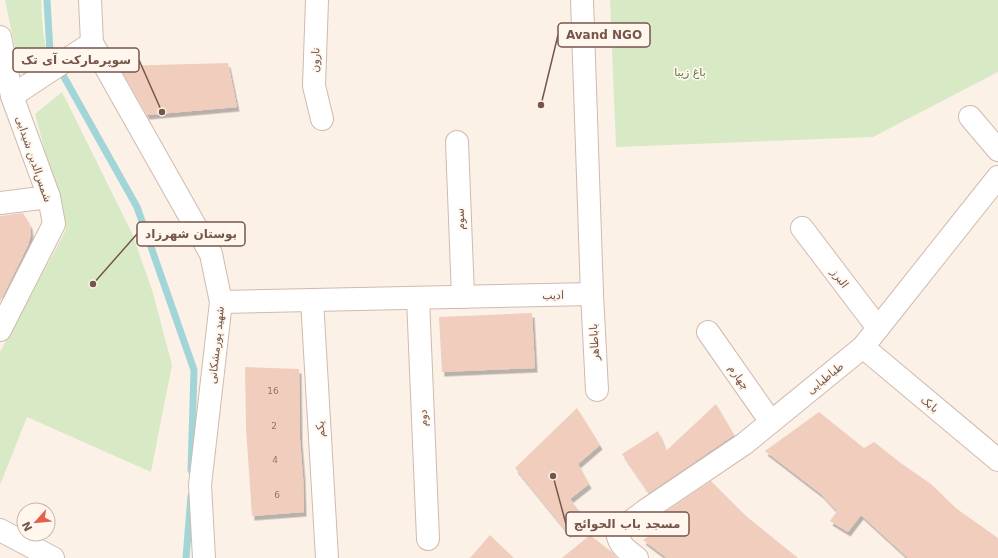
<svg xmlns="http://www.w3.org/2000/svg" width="998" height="558" font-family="'DejaVu Sans','Noto Sans Arabic',sans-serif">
	<defs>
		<filter id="shadow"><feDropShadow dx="2.5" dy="4.5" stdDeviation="0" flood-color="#0004"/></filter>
	</defs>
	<rect width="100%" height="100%" fill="#fcf1e7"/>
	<g fill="#d8eac5">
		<path d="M5 0H41L43 32 48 62 24 78 19 66Z"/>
		<path d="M610 0H998V72L873 137 616 147Z"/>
		<path d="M62 92 132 233 153 293 172 365 151 472 27 417 0 485V352L66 230 35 114Z"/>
	</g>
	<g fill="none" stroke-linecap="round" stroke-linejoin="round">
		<g stroke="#a1d5d7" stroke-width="7">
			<path d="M47 0 50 52 137 207 194 370 191 470"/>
			<path d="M186 558 191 496"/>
		</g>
	</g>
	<g fill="#f1cdbe" filter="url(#shadow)">
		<path d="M228 63 237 107 147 115 119 66Z"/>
		<path d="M23 213 30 225 31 234 28 245 0 302V216Z"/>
		<path d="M532 313 535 368 442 372 439 317Z"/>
		<path d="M245 367 299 369 300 440 303 477 304 512 252 516 246 428Z"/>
		<path d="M716 404 734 435 649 493 622 454 658 431 666 451Z"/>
		<path d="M577 408 600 445 578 464 589 484 570 499 583 516 568 533 515 468Z"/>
		<path d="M819 412 864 448 874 442 902 464 931 484 957 509 998 538V558H908L861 515 848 532 830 521 837 511 821 494 765 451Z"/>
		<path d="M711 481 746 516 798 558H667L643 540 669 522 663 513Z"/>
		<path d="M490 535 514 558H470Z"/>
		<path d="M590 535 613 553 617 558H562Z"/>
	</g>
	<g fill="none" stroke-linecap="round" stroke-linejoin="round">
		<g stroke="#d0baaf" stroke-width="24">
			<g id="minor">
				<path d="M90 0 92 43 211 254 221 302 200 485 204 558"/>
				<path d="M317 0 314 86 322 119"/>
				<path d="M582 0 592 294 597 390"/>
				<path d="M0 37 12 96 49 197 54 224 0 330"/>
				<path d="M12 96 92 43"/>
				<path d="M970 117 998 150"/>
				<path d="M457 142 463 297"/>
				<path d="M0 203 49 197"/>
				<path d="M802 228 878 328"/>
				<path d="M418 298 428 539"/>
				<path d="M312 300 327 558"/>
				<path d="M221 302 592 294"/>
				<path d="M708 332 771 422"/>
				<path d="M863 347 998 460"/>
				<path d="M0 530 53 558"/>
				<path d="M637 558C627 550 619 546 617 532L646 510 744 444 863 347 998 177"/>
			</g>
		</g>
		<use href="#minor" stroke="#fff" stroke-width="22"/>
	</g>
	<g text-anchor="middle" stroke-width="3.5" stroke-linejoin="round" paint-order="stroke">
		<g font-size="9" fill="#957468">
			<text x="273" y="394">16</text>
			<text x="274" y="429">2</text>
			<text x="275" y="463">4</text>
			<text x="277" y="498">6</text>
		</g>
		<g font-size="11" fill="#76564b" stroke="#fff6ed">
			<text transform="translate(315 60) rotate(-88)" y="4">نارون</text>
			<text transform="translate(34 159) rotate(71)" y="4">شمس‌الدین شیدایی</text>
			<text transform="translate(460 219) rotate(-92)" y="4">سوم</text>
			<text transform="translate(840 278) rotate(53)" y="4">البرز</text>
			<text transform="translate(553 295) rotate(-1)" y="4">ادیب</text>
			<text transform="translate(594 342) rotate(-93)" y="4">باباطاهر</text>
			<text transform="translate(216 345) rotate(-84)" y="4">شهید پورمشکانی</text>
			<text transform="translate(739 377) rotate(55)" y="4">چهارم</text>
			<text transform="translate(825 378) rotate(-39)" y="4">طباطبایی</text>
			<text transform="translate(930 404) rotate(40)" y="4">بابک</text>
			<text transform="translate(423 418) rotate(-92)" y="4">دوم</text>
			<text transform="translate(320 429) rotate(-93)" y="4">یکم</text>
		</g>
		<g font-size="11" fill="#5a7b43" stroke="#fff6ed">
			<text x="690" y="76">باغ زیبا</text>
		</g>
	</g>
	<path fill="none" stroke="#76564b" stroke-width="1.5" d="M541 105L558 35M162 112L139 60M93 284L137 234M553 476L566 524"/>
	<g fill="#76564b" stroke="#fff6ed" stroke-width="1.5">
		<circle cx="541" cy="105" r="4"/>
		<circle cx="162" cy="112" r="4"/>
		<circle cx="93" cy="284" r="4"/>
		<circle cx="553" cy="476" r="4"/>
	</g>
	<g fill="#fff6ed" stroke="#76564b" stroke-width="1.5">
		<rect x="558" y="23" width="92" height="24" rx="4"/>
		<rect x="13" y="48" width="126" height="24" rx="4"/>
		<rect x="137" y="222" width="108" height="24" rx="4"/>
		<rect x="566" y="512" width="123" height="24" rx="4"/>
	</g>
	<g font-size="12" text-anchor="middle" font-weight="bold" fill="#76564b">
		<text x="604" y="39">Avand NGO</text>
		<text x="76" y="64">سوپرمارکت آی تک</text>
		<text x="191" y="238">بوستان شهرزاد</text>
		<text x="627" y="528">مسجد باب الحوائج</text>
	</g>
	<g transform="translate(36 522) rotate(243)"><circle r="19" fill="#fff6ed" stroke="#c8b6ac"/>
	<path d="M0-3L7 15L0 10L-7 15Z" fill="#e45f4d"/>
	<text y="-6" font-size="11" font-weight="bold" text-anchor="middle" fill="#76564b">N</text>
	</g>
</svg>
